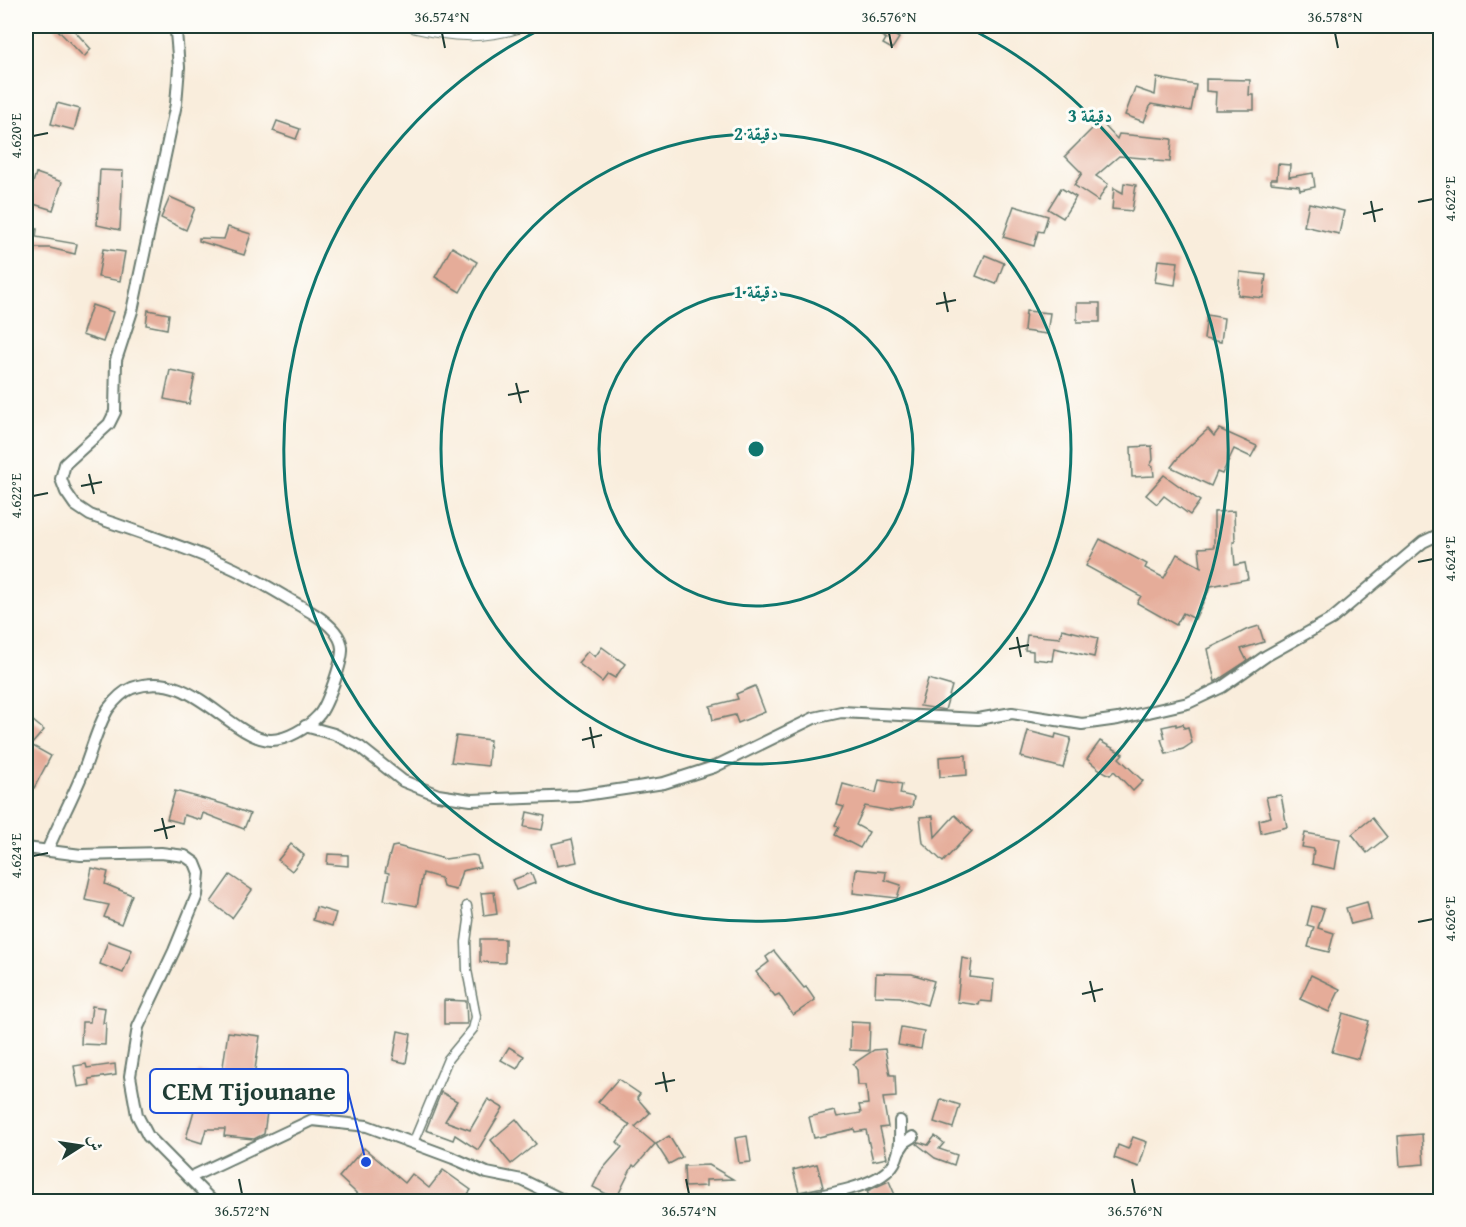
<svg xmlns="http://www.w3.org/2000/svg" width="1466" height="1227" font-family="'Gentium Book Plus',Amiri,serif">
	<rect width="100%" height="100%" fill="#fdfcf7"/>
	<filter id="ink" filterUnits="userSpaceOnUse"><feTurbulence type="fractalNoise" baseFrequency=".0167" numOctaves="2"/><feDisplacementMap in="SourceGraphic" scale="12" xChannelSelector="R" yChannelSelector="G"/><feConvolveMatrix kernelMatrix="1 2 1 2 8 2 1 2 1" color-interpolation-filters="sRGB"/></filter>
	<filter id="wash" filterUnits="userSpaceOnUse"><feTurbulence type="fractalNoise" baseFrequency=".008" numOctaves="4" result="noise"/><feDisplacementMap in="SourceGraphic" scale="24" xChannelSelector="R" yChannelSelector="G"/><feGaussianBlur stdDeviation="1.35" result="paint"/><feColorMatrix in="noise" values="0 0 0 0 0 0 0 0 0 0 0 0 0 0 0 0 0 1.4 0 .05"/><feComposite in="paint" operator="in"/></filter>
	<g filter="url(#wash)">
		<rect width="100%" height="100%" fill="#f9eddc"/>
		<g id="blocks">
			<g fill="#e5ac99">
				<path d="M54 26H70L91 49 84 57Z"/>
				<path d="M867 26H904L894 35 899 38 892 49 883 44 886 39Z"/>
				<path d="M1157 78 1196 85 1191 111 1151 104 1144 122 1125 115 1135 88 1155 95Z"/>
				<path d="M1206 79 1250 80 1249 95H1254V110H1215L1216 92 1206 91Z"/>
				<path d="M57 103 80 109 74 130 51 124Z"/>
				<path d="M277 121 300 129 296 139 273 131Z"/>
				<path d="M1100 121 1117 139 1119 134 1172 139 1170 162 1154 161V159L1119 156 1096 176 1108 184 1098 201 1074 185 1082 173 1065 156Z"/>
				<path d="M1278 164 1290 165 1289 177 1313 173 1315 187 1300 190 1299 186 1271 183V179H1277Z"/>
				<path d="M100 170 123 171 120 230 97 225Z"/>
				<path d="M36 173 62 182 53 210 27 202Z"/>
				<path d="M1124 183 1136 185 1132 211 1112 209 1114 188 1123 193Z"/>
				<path d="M1061 188 1076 197 1063 218 1048 209Z"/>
				<path d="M170 197 195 208 186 230 161 218Z"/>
				<path d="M1309 203 1344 211 1339 234 1304 226Z"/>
				<path d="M1014 206 1048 216 1043 232 1038 231 1034 246 1003 237Z"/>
				<path d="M228 227 251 234 244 255 199 241V238L224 239Z"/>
				<path d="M26 229H37L36 237 77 244 75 254 50 248H34L32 265 26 264Z"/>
				<path d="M452 247 477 262 460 292 435 277Z"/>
				<path d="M103 249 125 252 120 281 98 277Z"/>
				<path d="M985 255 1004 263 996 284 976 276Z"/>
				<path d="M1158 260 1178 262 1175 285 1155 282Z"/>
				<path d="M1240 272 1266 275 1263 298 1238 295Z"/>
				<rect x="1077" y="303" width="23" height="19"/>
				<path d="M92 305 113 312 103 342 82 335Z"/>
				<path d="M148 310 169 314 167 329 146 325Z"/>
				<path d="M1026 311 1050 313 1047 334 1024 331Z"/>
				<path d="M1207 315 1224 318 1221 342 1204 339Z"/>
				<path d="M170 370 195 375 189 404 164 399Z"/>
				<path d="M1208 429 1214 436 1219 429 1257 446 1251 457 1234 449 1222 474 1217 472 1211 486 1171 467 1181 454Z"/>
				<path d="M1152 446 1153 460 1150 465 1153 467 1154 476 1132 477 1131 447Z"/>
				<path d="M1164 475 1200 501 1190 515 1164 496 1157 504 1146 495Z"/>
				<path d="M1234 511 1235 542H1233L1235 565 1245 563 1248 579 1211 586 1195 619 1183 613 1176 625 1137 603 1141 596 1086 566 1100 539 1147 564 1145 568 1164 578 1177 554 1201 567 1199 548 1214 547V512Z"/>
				<path d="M1259 626 1264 642 1241 649 1247 661 1215 682 1208 649 1246 630Z"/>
				<path d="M1062 629 1098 638 1094 657 1054 648 1052 661 1033 659V651L1025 650 1027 635 1060 638Z"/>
				<path d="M602 647 625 664 615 678 608 674 602 682 578 663 588 651 595 657Z"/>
				<path d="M928 679 952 686 945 710 920 706Z"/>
				<path d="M755 686 765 712 738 723 735 715 713 720 710 706 738 699 736 694Z"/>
				<path d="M26 715 44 730 31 745 51 756 34 788 26 784Z"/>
				<path d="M1176 724V726L1183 724 1184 728 1188 727 1192 743 1183 749 1166 754 1161 739 1165 738 1162 727Z"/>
				<path d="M1028 731 1055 738 1056 734 1071 738 1063 768 1021 757Z"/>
				<path d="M456 736 490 740 488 766 451 762Z"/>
				<path d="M1100 741 1123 754 1119 758 1143 781 1133 791 1114 771 1110 775 1099 769 1087 759Z"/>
				<path d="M966 755 967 775 940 777 939 757Z"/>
				<path d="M879 780 902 784 900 794 914 797 912 807 891 811 865 806 856 825 869 832 860 848 835 835 839 827 835 825 844 807 837 805 843 784 876 793Z"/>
				<path d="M175 791 223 804 250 814 244 829 203 813 201 820 184 815 182 823 167 819Z"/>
				<path d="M1281 795 1287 827 1261 833 1259 820 1271 817 1266 797Z"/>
				<path d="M527 812 545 816 542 830 524 827Z"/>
				<path d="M955 815 972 831 943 862 923 843 920 817 933 816 935 837Z"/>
				<path d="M1372 818 1387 837 1367 853 1352 834Z"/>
				<path d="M1305 833 1340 839 1335 869 1312 864 1314 849 1302 847Z"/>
				<path d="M572 839 577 862 557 866 552 844Z"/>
				<path d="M291 844 304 855 292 871 278 860Z"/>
				<path d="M397 846 445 859 473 855 477 856 480 867 462 871 456 890 443 887 441 878 423 873 417 906 384 900 389 873 385 872 392 847Z"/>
				<path d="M328 854 348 855V866L327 864Z"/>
				<path d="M92 868 108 872 105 884 132 895 121 924 104 917 109 905 85 900Z"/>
				<path d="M856 869 886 872 885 880 901 885 897 898 853 893Z"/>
				<path d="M531 873 535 883 516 890 512 880Z"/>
				<path d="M230 875 252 890 232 918 211 902Z"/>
				<path d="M494 892 497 914 484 916 481 893Z"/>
				<path d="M1367 902 1371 919 1351 924 1346 908Z"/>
				<path d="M1312 906 1324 909 1318 928 1334 933 1329 952 1308 947 1314 927 1307 925Z"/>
				<path d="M316 907 336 913 332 926 313 920Z"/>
				<path d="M480 939H505V963L480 962Z"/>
				<path d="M108 941 132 950 123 973 100 964Z"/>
				<path d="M774 951 804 988 806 987 815 1000 793 1015 779 994 775 996 756 972 769 962 766 957Z"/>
				<path d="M962 958 972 960 970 977 994 980 992 1002 980 1001 979 1005 957 1002Z"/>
				<path d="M876 973 912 974 934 981 927 1005 900 997 875 996Z"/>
				<path d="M1311 975 1340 989 1329 1012 1300 999Z"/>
				<path d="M444 1000 466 1001 467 1024H444Z"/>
				<path d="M92 1006 105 1008 103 1023H106L105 1045 81 1044 82 1022H90Z"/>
				<path d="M1343 1013 1369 1021 1358 1059 1332 1052Z"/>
				<path d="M851 1022 870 1023 869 1051 850 1050Z"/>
				<path d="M901 1027 924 1031 921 1049 898 1045Z"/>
				<path d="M398 1031 411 1034 406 1063 393 1060Z"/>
				<path d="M228 1032 260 1036 249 1110 267 1112 264 1134 254 1139 224 1136 225 1129H206L202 1143 186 1138 197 1100H194L197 1071 222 1073Z"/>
				<path d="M509 1047 524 1056 517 1069 501 1060Z"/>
				<path d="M885 1049 890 1075H895L896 1097 883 1098 888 1127 880 1128 887 1158 873 1161 866 1130 855 1132 854 1129 814 1138 809 1117 835 1111 837 1117 861 1113 859 1105 868 1104 866 1085H858L857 1070 853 1064 874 1050Z"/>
				<path d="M86 1064 87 1068 115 1064 116 1075 89 1079 90 1085 78 1087 74 1066Z"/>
				<path d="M618 1079 640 1094 637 1098 650 1113 635 1127 655 1144 635 1167 633 1165 616 1199 593 1187 601 1171 622 1147 617 1142 630 1125 598 1102Z"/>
				<path d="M441 1092 457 1101 445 1121 470 1130 488 1099 503 1108 478 1150 455 1135 453 1140 426 1130Z"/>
				<path d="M941 1099 960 1105 953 1128 934 1122Z"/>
				<path d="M516 1119 536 1144 511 1164 491 1140Z"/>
				<path d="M1422 1134 1424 1164 1400 1166 1398 1136Z"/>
				<path d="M669 1136 682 1157 669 1164 656 1144Z"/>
				<path d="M747 1136 751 1162 739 1163 735 1138Z"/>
				<path d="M935 1136 944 1143 939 1149 957 1155 954 1165 935 1158 917 1144 919 1142 928 1145Z"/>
				<path d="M1133 1137 1147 1142 1139 1167 1114 1158 1118 1145 1128 1149Z"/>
				<path d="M364 1148 405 1183 412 1174 429 1188 443 1170 471 1190 462 1202H366L339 1177Z"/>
				<path d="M817 1164 823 1187 799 1192 793 1170Z"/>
				<path d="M709 1165 733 1179 706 1180V1186L685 1187 684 1166Z"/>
				<path d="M889 1181 898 1202H871L867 1191Z"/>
			</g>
		</g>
	</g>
	<g filter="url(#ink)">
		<use href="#blocks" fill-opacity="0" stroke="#6b7b6f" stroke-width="1.5"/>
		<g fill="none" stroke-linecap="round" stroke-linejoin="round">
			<g stroke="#6b7b6f" stroke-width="11">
				<path id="pedestrian" d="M413 1143 448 1059 473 1029 476 1017 467 970 466 942 469 920 467 906"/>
			</g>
			<g stroke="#6b7b6f" stroke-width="14">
				<g id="minor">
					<path d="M305 726 334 734 360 747 403 781 438 795 471 800 578 796 664 783 714 767 814 718 841 712 978 719 1012 713 1082 724 1118 719 1188 703 1222 687 1266 656 1332 619 1423 542 1440 534"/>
					<path d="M26 848 81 855 161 853 185 856 195 863 199 873 197 895 174 951 138 1027 130 1076 137 1115 148 1136 213 1202"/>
					<path d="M47 851C58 825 72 799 83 772 91 753 97 727 108 709 114 701 122 692 132 688 176 673 204 704 237 726 247 733 259 740 271 740 287 740 307 728 318 716 327 707 343 660 342 648 341 633 325 621 314 614 282 595 249 574 214 560 174 543 131 530 90 515L75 505 66 492 61 479 65 464 109 424 115 412 116 360 132 311 176 104 179 67 176 32 177 26"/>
					<path d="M899 1151 905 1142 913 1137"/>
					<path d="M189 1178 312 1120 367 1126 453 1158 487 1173 522 1180 567 1202"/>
					<path d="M783 1202C811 1197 874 1190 892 1166 902 1153 900 1136 900 1121"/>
				</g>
			</g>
			<g stroke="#6b7b6f" stroke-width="16">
				<path id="tertiary" d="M416 26C451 34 482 37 517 26"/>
			</g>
			<use href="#pedestrian" stroke="#fff" stroke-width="8"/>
			<use href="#minor" stroke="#fff" stroke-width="10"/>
			<use href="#tertiary" stroke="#fff" stroke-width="14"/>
		</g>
	</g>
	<path fill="none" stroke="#1f3d34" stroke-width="2" d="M442 33 445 48M889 33 892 48M1335 33 1338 48M33 136 48 133M1371 201 1375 222M1418 202 1433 199M1363 214 1383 209M944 292 948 312M936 304 956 300M516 383 521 403M508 395 529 391M89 474 94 494M81 486 102 482M33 496 48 493M1418 562 1433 559M1017 637 1021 657M1009 649 1029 645M590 727 594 748M582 740 602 735M162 818 167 839M154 831 175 826M33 856 48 853M1418 922 1433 919M1090 981 1095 1002M1082 994 1103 989M663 1072 667 1092M655 1084 675 1080M239 1179 242 1194M686 1179 689 1194M1132 1179 1135 1194"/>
	<g fill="none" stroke="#0f766e" stroke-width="3">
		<circle cx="756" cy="449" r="157"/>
		<circle cx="756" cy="449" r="315"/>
		<path d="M967 27A472 472 0 1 1 545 27"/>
	</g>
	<circle cx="756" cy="449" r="9" fill="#0f766e" stroke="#fdfcf7" stroke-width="3"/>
	<g font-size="18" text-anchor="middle" font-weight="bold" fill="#0f766e" stroke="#fdfcf7" stroke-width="6" stroke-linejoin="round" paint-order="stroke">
		<text x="1090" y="122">3 دقيقة</text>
		<text x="756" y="140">2 دقيقة</text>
		<text x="756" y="298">1 دقيقة</text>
	</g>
	<path fill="none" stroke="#1d4ed8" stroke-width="2" d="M366 1162L348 1091"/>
	<circle fill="#1d4ed8" stroke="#fdfcf7" stroke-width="2" cx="366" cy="1162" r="6"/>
	<rect fill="#fdfcf7" stroke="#1d4ed8" stroke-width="2" x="150" y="1069" width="198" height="44" rx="6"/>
	<g font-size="26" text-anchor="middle" font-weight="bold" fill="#1f3d34">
		<text x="249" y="1100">CEM Tijounane</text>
	</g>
	<rect width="1466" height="1227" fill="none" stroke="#fdfcf7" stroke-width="66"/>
	<g transform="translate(81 1146) rotate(78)" stroke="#fdfcf7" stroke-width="4.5" paint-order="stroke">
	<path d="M0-4.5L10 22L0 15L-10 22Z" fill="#1f3d34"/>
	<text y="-9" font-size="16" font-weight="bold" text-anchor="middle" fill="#1f3d34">ش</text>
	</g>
	<rect x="33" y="33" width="1400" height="1161" fill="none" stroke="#1f3d34" stroke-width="2"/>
	<g font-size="15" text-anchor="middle" fill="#1f3d34">
		<text x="442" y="22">36.574°N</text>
		<text x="889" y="22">36.576°N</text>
		<text x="1335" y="22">36.578°N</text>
		<text transform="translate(16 136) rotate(-90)" y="5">4.620°E</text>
		<text transform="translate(1450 199) rotate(-90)" y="5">4.622°E</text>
		<text transform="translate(16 496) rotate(-90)" y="5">4.622°E</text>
		<text transform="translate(1450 559) rotate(-90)" y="5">4.624°E</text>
		<text transform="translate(16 856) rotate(-90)" y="5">4.624°E</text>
		<text transform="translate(1450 919) rotate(-90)" y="5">4.626°E</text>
		<text x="242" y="1216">36.572°N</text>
		<text x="689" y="1216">36.574°N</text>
		<text x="1135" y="1216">36.576°N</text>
	</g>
</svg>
